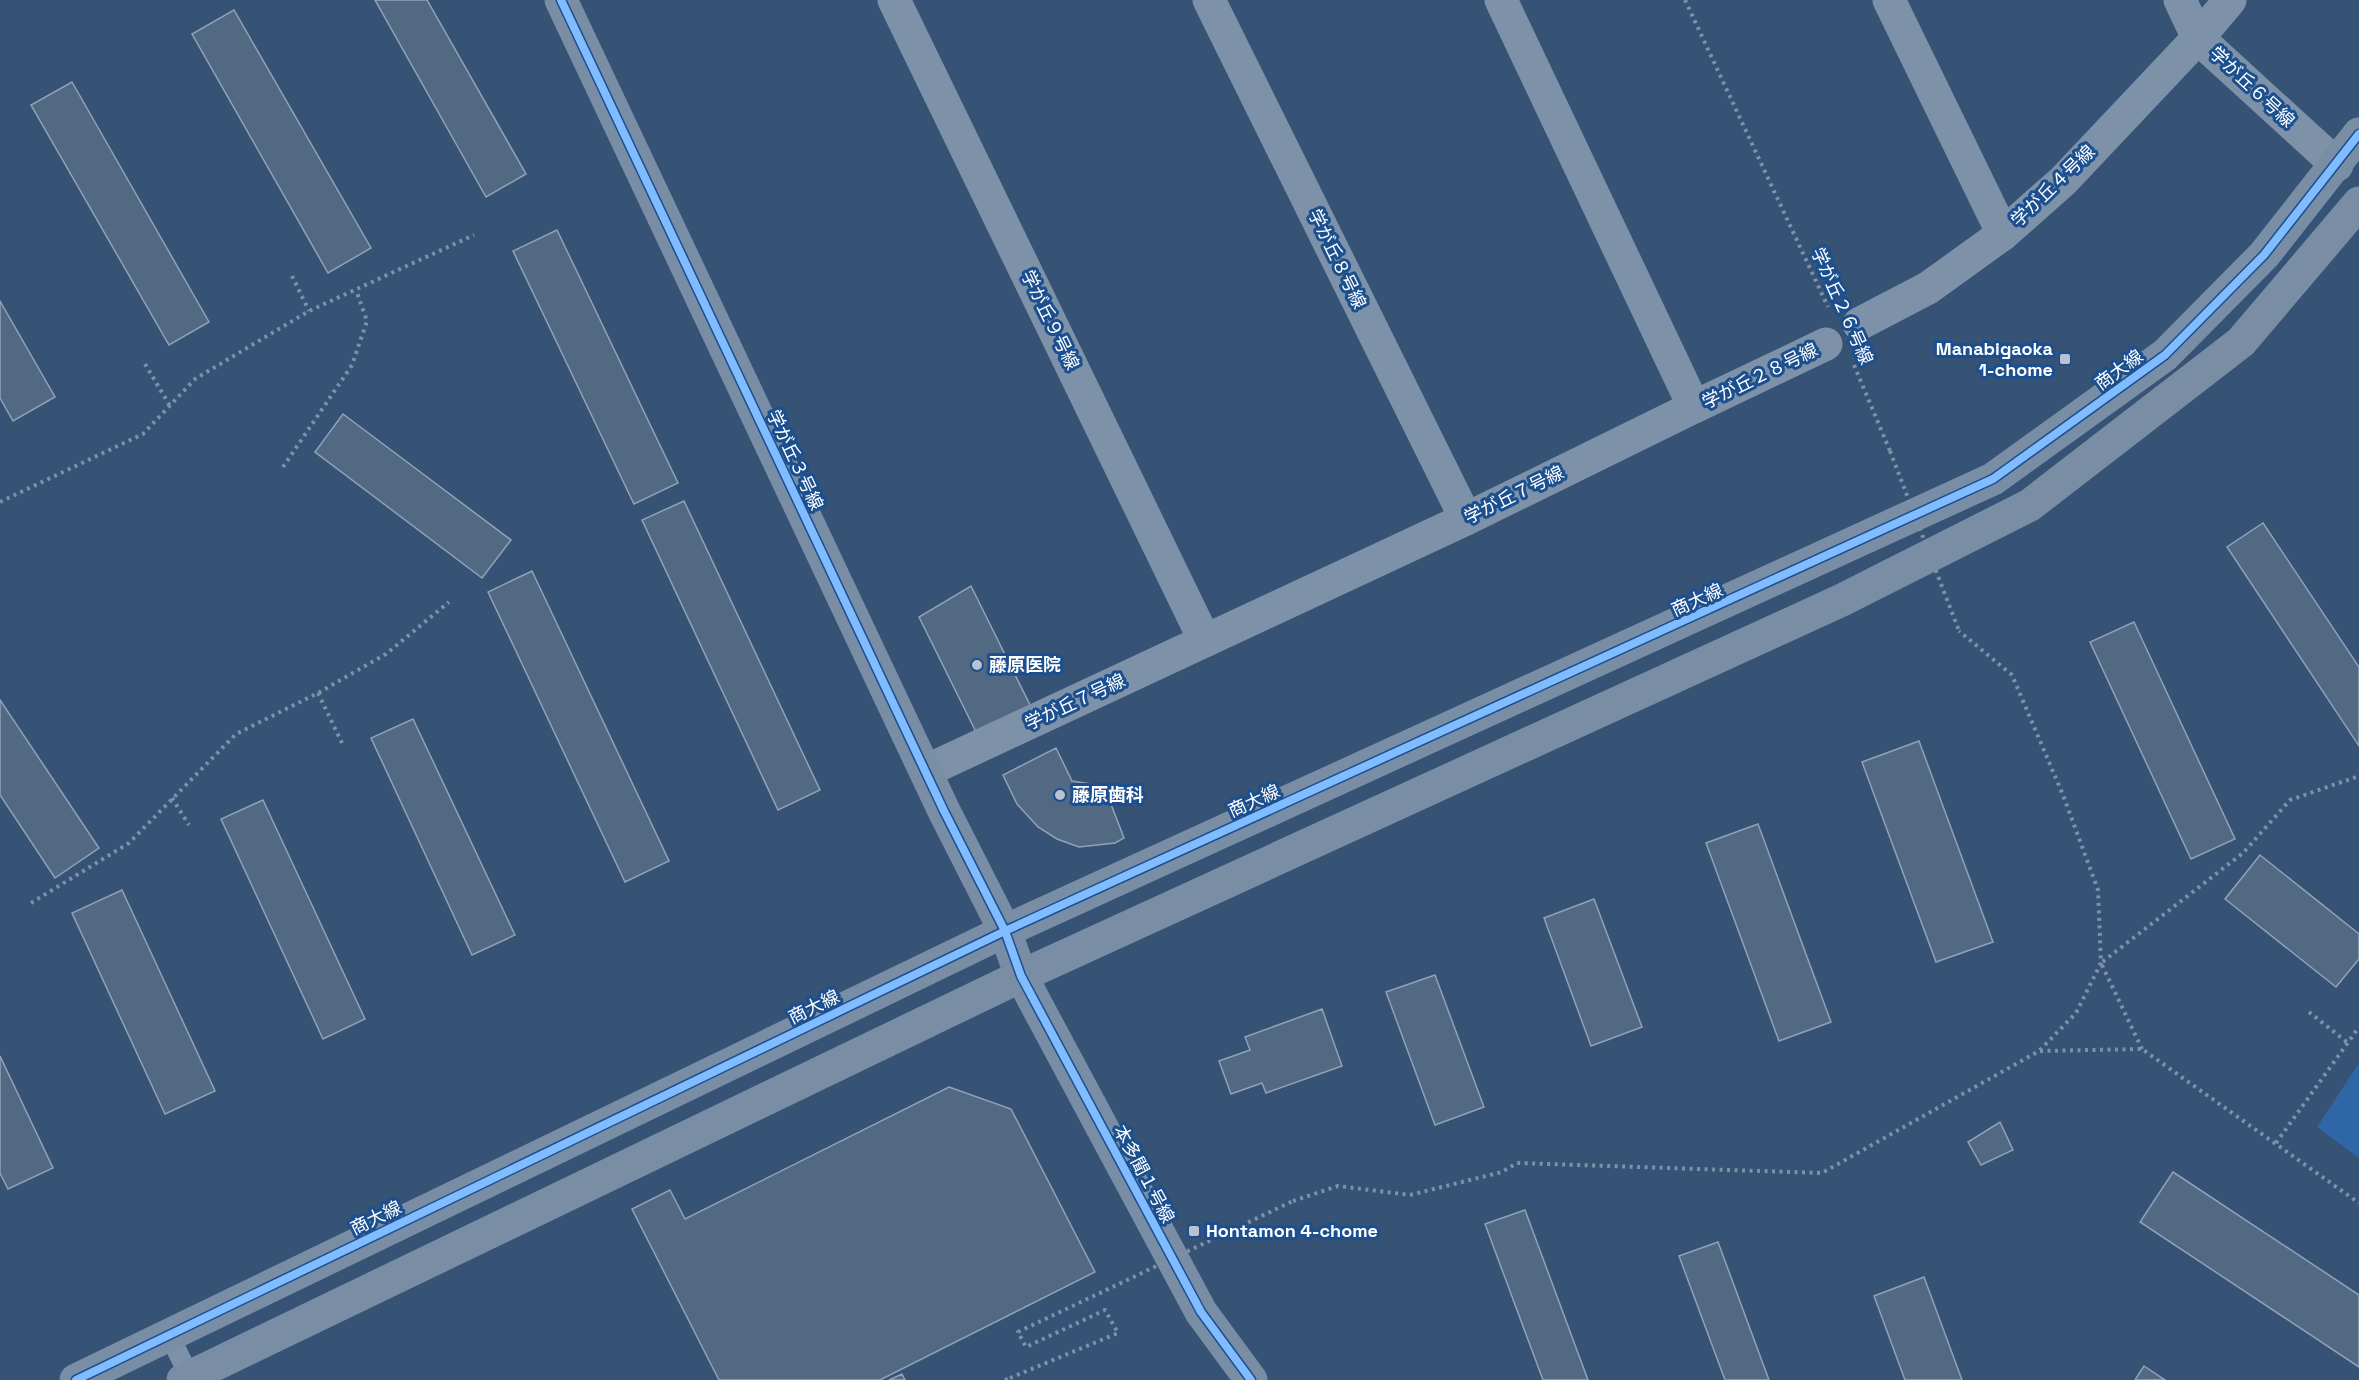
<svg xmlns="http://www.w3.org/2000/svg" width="2359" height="1380" font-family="'Space Grotesk','Noto Sans JP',sans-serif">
	<rect width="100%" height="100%" fill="#365274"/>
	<path fill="#2f66a5" d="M2359 1063V1158L2317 1127Z"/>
	<g fill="#526984" stroke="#92a2b6" stroke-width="1.5">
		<path d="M375 0H427L526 174 486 197Z"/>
		<path d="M234 10 371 248 328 273 192 34Z"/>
		<path d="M72 82 209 322 169 345 31 105Z"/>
		<path d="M557 230 678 483 634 504 513 251Z"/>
		<path d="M0 301 55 397 13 421 0 398Z"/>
		<path d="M343 414 511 540 482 578 315 452Z"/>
		<path d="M684 501 820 790 778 810 642 520Z"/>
		<path d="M2263 523 2359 667V746L2227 547Z"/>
		<path d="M532 571 669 861 625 882 488 592Z"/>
		<path d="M971 586 1034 713 979 738 919 617Z"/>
		<path d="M2134 622 2235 839 2191 859 2090 642Z"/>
		<path d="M0 700 99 848 55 878 0 795Z"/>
		<path d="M413 719 515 935 472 955 371 738Z"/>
		<path d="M1919 741 1993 942 1936 962 1862 762Z"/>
		<path d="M1056 748 1072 781 1104 786 1124 838 1115 843 1079 847 1057 839 1038 827 1017 804 1003 775Z"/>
		<path d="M263 800 365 1019 323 1039 221 819Z"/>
		<path d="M1758 824 1831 1022 1779 1041 1706 843Z"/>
		<path d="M2260 855 2359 934V959L2336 987 2225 899Z"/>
		<path d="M122 890 215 1091 165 1114 72 913Z"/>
		<path d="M1594 899 1642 1027 1591 1046 1544 918Z"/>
		<path d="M1435 975 1484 1107 1435 1125 1386 992Z"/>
		<path d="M1322 1009 1342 1066 1266 1093 1262 1083 1231 1094 1219 1061 1250 1050 1245 1037Z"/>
		<path d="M0 1056 53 1168 8 1189 0 1173Z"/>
		<path d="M949 1087 1011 1109 1095 1272 880 1380H719L632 1209 670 1190 685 1219Z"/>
		<path d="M2000 1122 2013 1150 1981 1165 1968 1142Z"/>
		<path d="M2173 1172 2359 1295V1367L2140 1222Z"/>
		<path d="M1525 1210 1588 1380H1543L1485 1224Z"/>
		<path d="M1718 1242 1769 1380H1725L1679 1256Z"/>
		<path d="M1924 1277 1962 1380H1905L1874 1296Z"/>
		<path d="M2144 1366 2165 1380H2135Z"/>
		<path d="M902 1374 905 1380H889Z"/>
	</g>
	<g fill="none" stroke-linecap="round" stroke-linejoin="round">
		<g stroke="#7d92a8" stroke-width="4" stroke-dasharray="3 4.5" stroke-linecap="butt">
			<path d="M1685 0 1828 307"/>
			<path d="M292 276 309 311"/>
			<path d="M145 364 170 406"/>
			<path d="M1854 365 1890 451"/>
			<path d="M283 467 352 365 367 321 356 290"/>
			<path d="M0 502 143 434 195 379 309 311 474 235"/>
			<path d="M318 693 342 743"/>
			<path d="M172 798 189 825"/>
			<path d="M31 903 129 843 236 734 318 693 386 654 449 602"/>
			<path d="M2309 1012 2348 1043"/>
			<path d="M2142 1049 2101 963 2243 853 2290 800 2359 776"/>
			<path d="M2040 1051 2142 1049 2359 1203"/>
			<path d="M2276 1143 2359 1027"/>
			<path d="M1293 1201 1338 1186 1410 1195 1502 1172 1517 1163 1822 1173 2039 1051 2076 1013 2101 963 2098 890 2063 795 2012 675 1959 631"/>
			<path d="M1005 1380 1010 1378"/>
		</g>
		<path stroke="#7d92a8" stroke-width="20" d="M169 1334 191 1380"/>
		<g stroke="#7d92a8" stroke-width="33">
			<path d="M894 0 1205 641"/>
			<path d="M1209 0 1466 519"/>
			<path d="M1889 0 2003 234 2063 181 2198 38 2230 0"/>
			<path d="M2180 0 2198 38 2337 165"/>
			<path d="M1859 324 1928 288 2003 234"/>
			<path d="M1694 407 1826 344"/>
			<path d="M926 771 1466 519 1694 407 1501 0"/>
		</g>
		<g stroke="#798da4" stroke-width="33">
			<path d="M561 0 944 811 1005 931 1021 976 1201 1312 1251 1380"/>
			<path d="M76 1380 1005 931 1993 479 2165 355 2264 255 2359 134"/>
			<path d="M183 1380 1021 976 1842 600 2030 505 2241 342 2359 203"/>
		</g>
		<g stroke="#7d92a8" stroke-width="4" stroke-dasharray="3 4.5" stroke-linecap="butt">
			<path d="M1890 451 1959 631"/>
			<path d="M1010 1378 1118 1333 1105 1310 1026 1347 1018 1332 1293 1201"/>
		</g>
		<g stroke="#1b4f8f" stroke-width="11">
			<g id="cycleway">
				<path d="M561 0 944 811 1005 931 1021 976 1201 1312 1251 1380"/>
				<path d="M76 1380 1005 931 1993 479 2165 355 2264 255 2359 134"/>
			</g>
		</g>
		<use href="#cycleway" stroke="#80bcff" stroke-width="8"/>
	</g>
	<g fill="#b9c2ce" stroke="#1b4f8f" stroke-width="2">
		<rect x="2059" y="353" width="12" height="12" rx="3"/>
		<circle cx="977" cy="665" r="6"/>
		<circle cx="1060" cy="795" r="6"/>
		<rect x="1188" y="1225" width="12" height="12" rx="3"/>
	</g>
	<g text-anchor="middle" stroke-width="6" stroke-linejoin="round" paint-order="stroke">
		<g font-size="18" fill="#fff" stroke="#1b4f8f">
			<text transform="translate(2252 87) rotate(43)" y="6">学が丘６号線</text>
			<text transform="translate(2053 186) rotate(-44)" y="6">学が丘４号線</text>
			<text transform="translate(1337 259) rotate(64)" y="6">学が丘８号線</text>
			<text transform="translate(1842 306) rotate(66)" y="6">学が丘２６号線</text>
			<text transform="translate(1050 320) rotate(64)" y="6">学が丘９号線</text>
			<text transform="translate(2119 370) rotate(-36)" y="6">商大線</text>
			<text transform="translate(1760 376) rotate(-26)" y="6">学が丘２８号線</text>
			<text transform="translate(795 460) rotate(65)" y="6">学が丘３号線</text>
			<text transform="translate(1514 495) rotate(-26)" y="6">学が丘７号線</text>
			<text transform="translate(1697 600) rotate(-24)" y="6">商大線</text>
			<text transform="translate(1075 702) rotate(-25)" y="6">学が丘７号線</text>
			<text transform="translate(1254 801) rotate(-24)" y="6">商大線</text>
			<text transform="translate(814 1007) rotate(-26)" y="6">商大線</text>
			<text transform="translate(1144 1174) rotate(62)" y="6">本多聞１号線</text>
			<text transform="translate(376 1218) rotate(-26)" y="6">商大線</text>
		</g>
		<g font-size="18" font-weight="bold" fill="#fff" stroke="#1b4f8f" text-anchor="start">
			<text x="2053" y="355" text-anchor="end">Manabigaoka<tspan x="2053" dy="21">1-chome</tspan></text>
			<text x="989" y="671">藤原医院</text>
			<text x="1072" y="801">藤原歯科</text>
			<text x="1206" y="1237">Hontamon 4-chome</text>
		</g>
	</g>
</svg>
